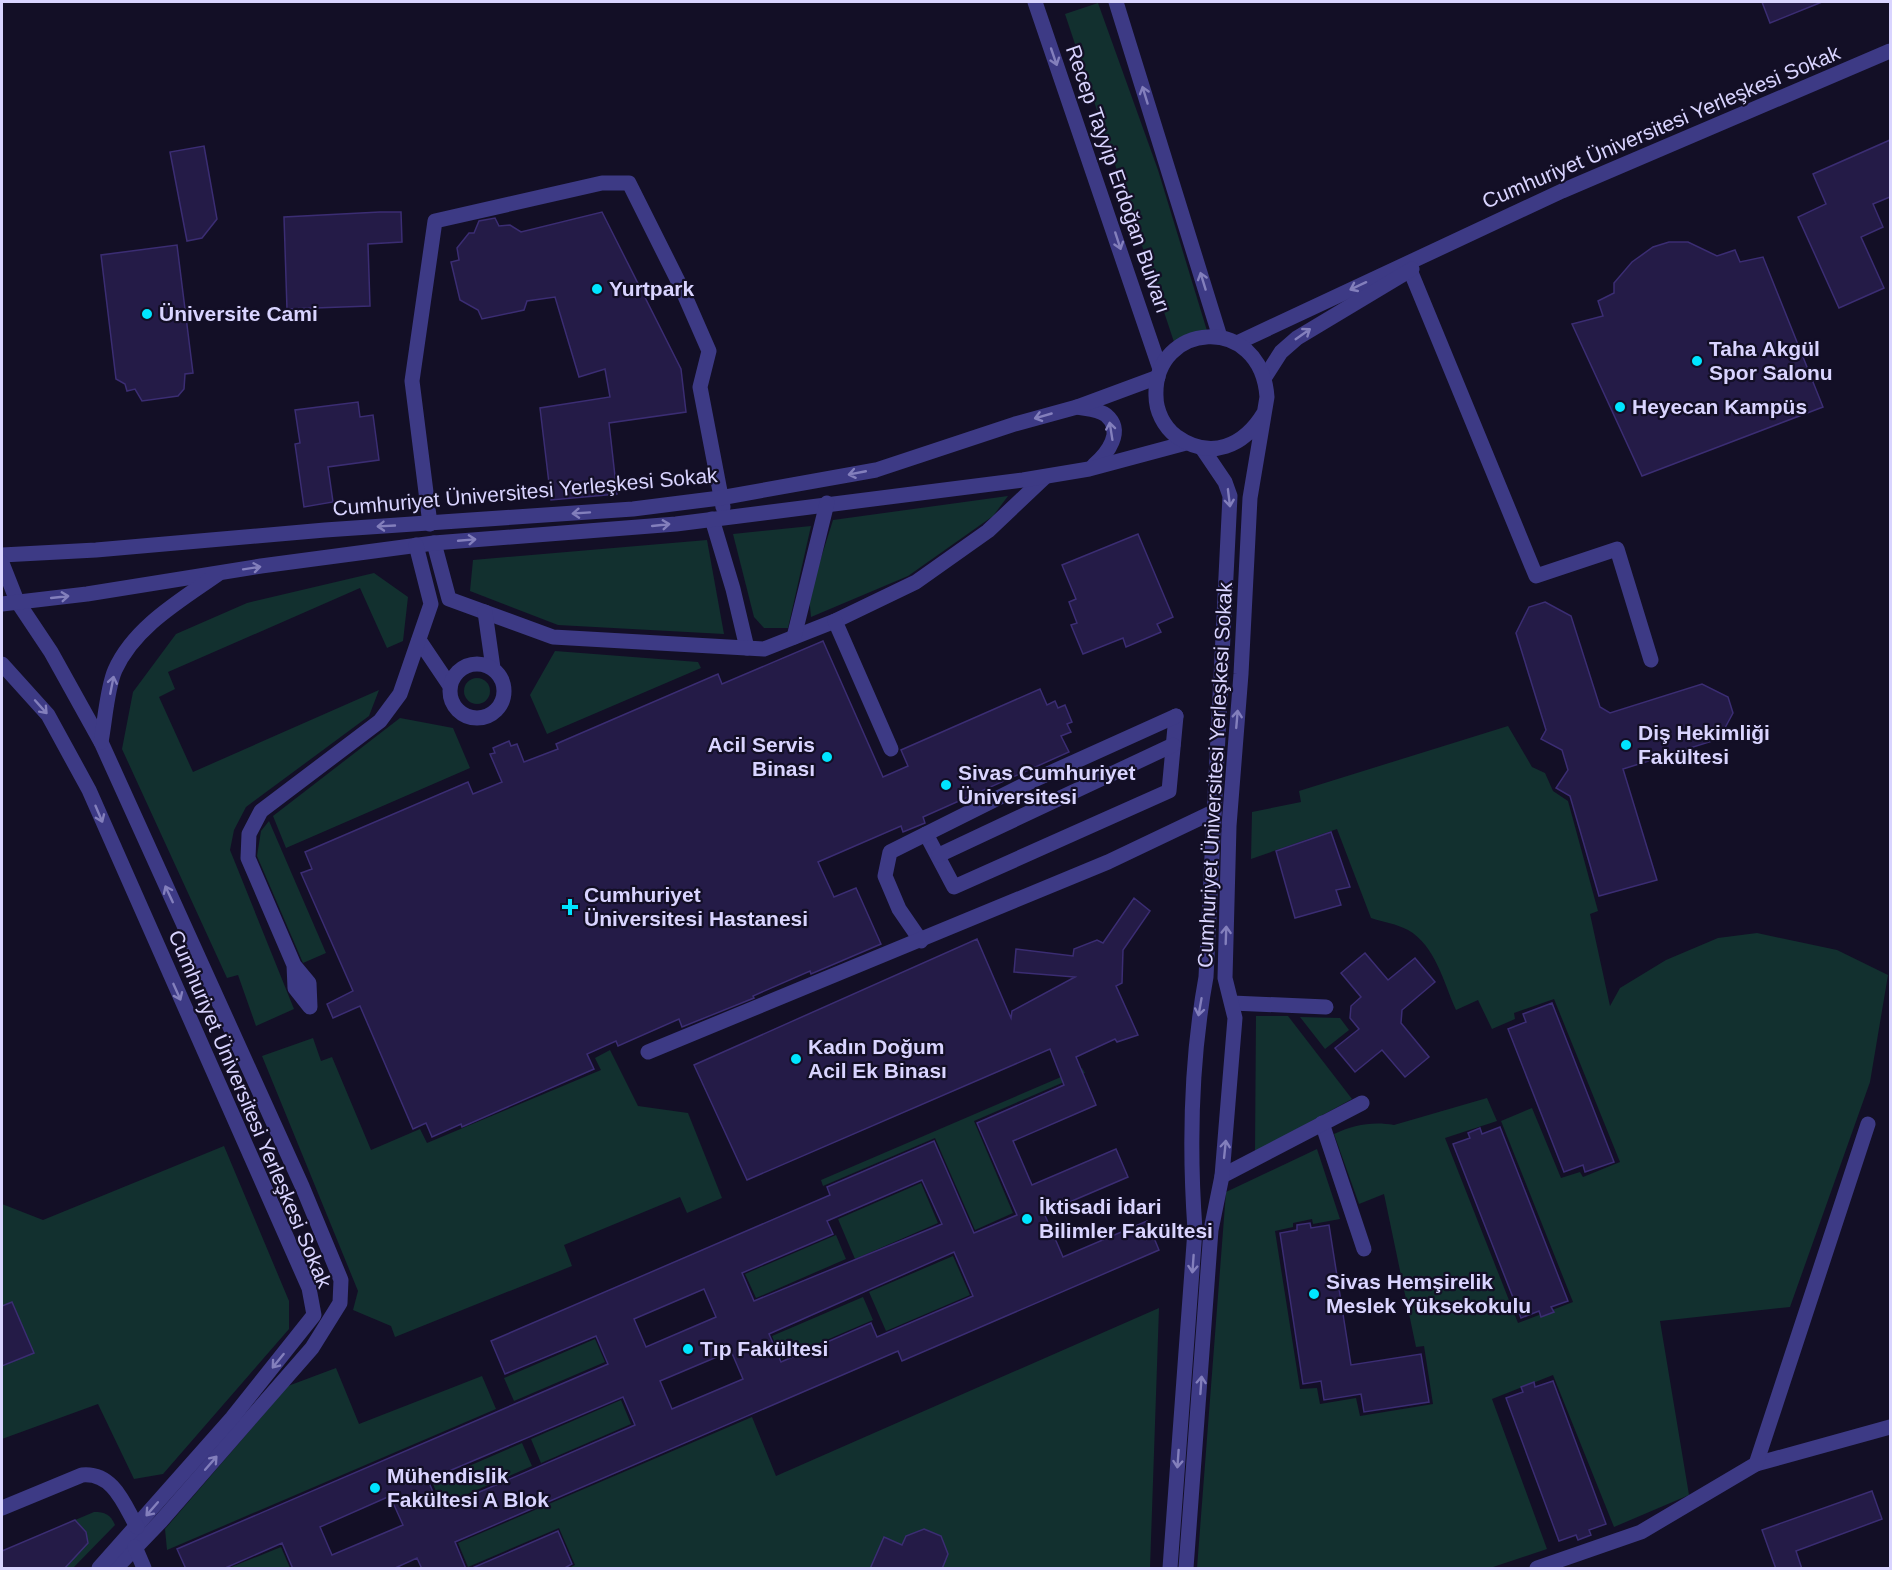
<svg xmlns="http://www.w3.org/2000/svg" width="1892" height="1570" font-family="Helvetica,sans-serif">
	<rect width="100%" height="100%" fill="#130f26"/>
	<g fill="#12302f">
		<path d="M1098 3 1158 170 1208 334 1175 345 1065 14Z"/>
		<path d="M1008 496 993 516 908 576 811 617 809 596 833 520Z"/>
		<path d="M811 526 788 628H764L754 617 733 534Z"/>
		<path d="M707 540 724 634 558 625 470 591 473 560Z"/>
		<path d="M374 573 408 597 403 641 387 648 360 588 168 672 175 689 159 697 193 772 379 690 369 716 246 807 234 830 230 850 294 1009 256 1026 238 975 227 978 122 749 133 692 176 634 247 603Z"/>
		<path d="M555 651 698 662 701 668 547 734 530 695Z"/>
		<circle cx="477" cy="691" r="13"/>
		<path d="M400 718 453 728 470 768 286 848 273 816Z"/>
		<path d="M1508 726 1532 767 1545 773 1553 791 1568 801 1598 911 1590 914 1610 1006 1620 988 1666 960 1718 938 1757 933 1837 950 1888 975 1870 1082 1790 1307 1660 1321 1689 1495 1614 1527 1553 1375 1492 1399 1547 1549 1490 1568H1197L1226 1192 1317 1149 1340 1219 1313 1224 1312 1219 1293 1223V1227L1275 1231 1300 1389 1317 1388 1320 1404 1356 1398 1360 1416 1433 1404 1424 1346 1416 1347 1384 1194 1359 1204 1334 1134C1353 1125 1373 1121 1394 1125L1487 1098 1497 1121 1445 1138 1518 1323 1573 1302 1501 1121 1532 1108 1561 1178 1580 1172 1583 1177 1620 1162 1554 999 1514 1013 1515 1019 1492 1029 1478 1000 1456 1010C1444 983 1435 945 1408 930 1397 924 1383 922 1371 918L1337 829 1251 859 1252 812 1301 802 1299 791Z"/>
		<path d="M269 821 326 953 303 963 257 856 261 831Z"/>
		<path d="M1256 1016H1288L1352 1099 1255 1152Z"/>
		<path d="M1300 1017 1340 1018 1349 1030 1325 1049Z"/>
		<path d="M313 1038 321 1061 332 1057 371 1150 420 1129 427 1143 589 1075 601 1070 595 1058 610 1050 638 1106 688 1113 722 1198 687 1213 680 1197 564 1245 572 1266 395 1337 391 1326 353 1310 358 1291 262 1056Z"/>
		<path d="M1082 1068 1085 1073 974 1121 1013 1213 975 1230 935 1138 823 1186 821 1180Z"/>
		<path d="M224 1146 289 1301V1329L163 1474 134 1479 98 1404 2 1439V1204L43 1220Z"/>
		<path d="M921 1183 938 1223 855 1259 838 1219Z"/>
		<path d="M836 1235 846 1259 756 1298 745 1274Z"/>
		<path d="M953 1256 970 1295 886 1331 869 1292Z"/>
		<path d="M863 1297 873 1320 782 1359 772 1336Z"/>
		<path d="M1159 1308 1150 1568H569L575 1565 559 1528 468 1567 458 1543 752 1417 776 1476Z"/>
		<path d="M595 1339 605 1362 514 1401 504 1378Z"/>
		<path d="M336 1368 359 1424 482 1376 496 1409 167 1550 165 1529 288 1386Z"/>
		<path d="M621 1400 631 1424 541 1463 531 1439Z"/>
		<path d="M522 1443 532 1466 442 1505 432 1482Z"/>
		<path d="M94 1512C105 1512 110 1514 115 1525L73 1568H2V1551Z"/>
		<path d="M281 1547 290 1568H229Z"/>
	</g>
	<g fill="#241b47" stroke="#3b2d73" stroke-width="1.5" fill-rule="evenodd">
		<path d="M1762 2H1822L1770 23Z"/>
		<path d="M1890 140V197L1873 204 1883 227 1861 237 1884 288 1839 308 1798 217 1826 204 1813 174Z"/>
		<path d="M204 146 217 219 202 238 187 241 170 152Z"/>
		<path d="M380 212H401L402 242 368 244 370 306 287 309 284 217Z"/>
		<path d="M602 212 681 369 686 412 609 423 617 494 551 500 540 408 610 397 605 369 579 377 555 297 527 301 524 310 482 319 478 310 460 300 451 262 459 260 457 248 469 233H474L479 221 495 218 499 226 510 225 521 232Z"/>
		<path d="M1669 242H1688L1717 256 1735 250 1740 262 1763 257 1823 407 1642 476 1572 324 1603 316 1598 301 1614 293V283L1632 262 1653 247Z"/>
		<path d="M177 245 193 373 185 374 184 389 178 396 142 401 135 389 127 391 125 384 116 379 101 255Z"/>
		<path d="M358 402 360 417 373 415 379 460 328 467 333 502 304 507 295 444 300 443 295 410Z"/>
		<path d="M1138 534 1173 617 1157 624 1161 632 1126 647 1123 638 1083 654 1071 625 1077 623 1069 602 1076 599 1062 565Z"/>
		<path d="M1545 602 1571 616 1600 707 1610 713 1702 684 1728 697 1733 713 1719 739 1623 769 1657 880 1599 896 1570 796 1556 788 1568 770 1562 750 1541 739 1546 730 1516 633 1529 607Z"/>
		<path d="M823 641 883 777 908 766 901 750 1040 689 1047 705 1055 701 1058 708 1065 705 1072 722 1067 724 1071 732 1061 736 1069 752 923 817 925 823 903 832 901 826 818 862 834 897 856 888 881 944 811 974 810 971 753 996 754 998 682 1027 679 1019 618 1046 616 1041 587 1054 594 1069 462 1127 461 1124 432 1137 426 1123 413 1129 360 1006 333 1018 327 1004 353 991 301 873 312 869 305 852 468 782 473 794 502 782 490 754 495 753 493 748 509 741 511 746 517 744 524 762 558 749 556 744 718 674 722 684Z"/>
		<path d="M1331 832 1350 887 1336 890 1341 905 1295 918 1276 851Z"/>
		<path d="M1134 898 1150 911 1123 950 1122 983 1116 986 1138 1035 1117 1042 1115 1039 1076 1057 1096 1105 1013 1141 1032 1185 1116 1149 1128 1177 1044 1213 1063 1257 1147 1221 1159 1250 902 1361 898 1351 455 1542 466 1569H422L417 1558 393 1569H293L282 1543 223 1569H186L177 1549 608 1364 596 1336 505 1374 491 1341 830 1195 827 1187 934 1141 974 1233 1017 1215 977 1123 1064 1085 1050 1049 747 1180 694 1065 977 939 1011 1018 1012 1011 1075 977 1014 972 1016 949 1073 956 1074 949 1097 940 1103 943ZM922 1180 942 1224 754 1301 742 1273 833 1234 827 1221ZM954 1252 973 1296 877 1337 871 1323 781 1362 769 1334ZM704 1289 716 1317 646 1347 634 1319ZM731 1351 743 1379 672 1409 660 1381ZM623 1397 635 1425 440 1509 428 1480ZM390 1496 403 1525 332 1555 320 1527Z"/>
		<path d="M1365 953 1388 980 1415 958 1435 982 1402 1010 1401 1023 1429 1057 1405 1077 1382 1050 1355 1072 1335 1048 1359 1029 1350 1018 1351 1006 1361 997 1341 973Z"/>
		<path d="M1552 1003 1614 1162 1585 1172 1583 1165 1564 1172 1508 1029 1526 1022 1523 1014Z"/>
		<path d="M1500 1127 1568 1301 1551 1307 1554 1312 1541 1317 1539 1311 1521 1318 1453 1144 1470 1138 1468 1133 1480 1128 1482 1134Z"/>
		<path d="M1310 1223 1311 1228 1329 1225 1351 1365 1421 1354 1429 1402 1364 1412 1361 1394 1324 1400 1321 1381 1303 1384 1280 1233 1297 1230V1225Z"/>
		<path d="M12 1302 34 1353 2 1366V1306Z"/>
		<path d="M1553 1381 1606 1524 1589 1530 1591 1535 1578 1540 1576 1535 1559 1541 1506 1398 1523 1392 1521 1387 1534 1382 1535 1387Z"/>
		<path d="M1872 1491 1882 1519 1796 1551 1802 1569H1776L1762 1530Z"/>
		<path d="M75 1520 86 1532 88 1543 64 1569H2V1551Z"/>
		<path d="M924 1529 941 1536 948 1554 942 1569H870L884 1537 902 1545 906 1536Z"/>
		<path d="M558 1531 572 1564 563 1569H470Z"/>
	</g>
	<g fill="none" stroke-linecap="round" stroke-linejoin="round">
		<g stroke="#3d3a85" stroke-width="15">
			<path d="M1035 2 1160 369"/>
			<path d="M1116 2 1220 337"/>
			<path d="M1410 270 1536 576 1617 549 1651 660"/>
			<path d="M1237 343 1562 191 1890 51"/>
			<path d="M1265 377 1281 352 1297 338 1412 269"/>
			<path d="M1077 407C1086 409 1098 409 1106 415 1125 431 1107 454 1094 465"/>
			<path d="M712 519 733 589 747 648"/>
			<path d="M430 524 412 381 435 221 602 183H629L681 287 709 351 700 387 723 507"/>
			<path d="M434 543 449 599 553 637 764 649 835 621 916 582 988 531 1045 477"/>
			<path d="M2 555 96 550 325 530 633 509 720 498 876 470 1015 424 1077 407 1158 377"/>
			<path d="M2 563 17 601 51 652 101 742 302 1186 341 1280 340 1303 312 1348 161 1521 116 1568"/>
			<path d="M2 604 87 594 261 566 434 543 676 524 1023 480 1089 469 1186 443"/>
			<path d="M485 612 493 668"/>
			<path d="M835 621 891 749"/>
			<path d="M794 637 827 503"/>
			<path d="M419 640 450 686"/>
			<circle cx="477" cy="691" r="27"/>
			<path d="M2 664 48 715 89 790 309 1288 314 1315 232 1418 99 1568"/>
			<path d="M101 742C105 721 107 688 115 670 134 627 181 600 218 574"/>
			<path d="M926 834 954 887 1169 791 1176 716"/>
			<path d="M939 855 1173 745"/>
			<path d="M921 941 899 909 885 876 890 852 1032 781 1176 716"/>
			<path d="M294 965 309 983 310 1007 295 988 294 965 248 858 249 834 261 811 380 721 400 694 431 604 416 545"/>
			<path d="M1232 1003 1326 1007"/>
			<path d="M648 1052 1108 862 1213 812"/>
			<path d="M1322 1123 1364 1249"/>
			<path d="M1222 1176 1362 1103"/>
			<path d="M1756 1464 1890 1427"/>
			<path d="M2 1508 82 1475C113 1472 124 1504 137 1527"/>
			<path d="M135 1547 144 1568"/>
			<path d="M1170 1568 1195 1230C1189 1146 1191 1059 1206 977L1230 496 1225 482 1202 448"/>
			<path d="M1186 1568 1211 1230 1222 1176 1235 1018 1225 978 1229 826 1241 674 1250 498 1267 397C1261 312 1153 322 1156 396 1156 411 1164 427 1176 436 1211 461 1244 446 1264 413"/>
			<path d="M1537 1568 1641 1532 1756 1464 1868 1124"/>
		</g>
	</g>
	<defs><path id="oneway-shaft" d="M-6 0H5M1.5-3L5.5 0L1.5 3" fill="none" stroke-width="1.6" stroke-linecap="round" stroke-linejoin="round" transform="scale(1.5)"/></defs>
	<g stroke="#837fbc">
		<use href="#oneway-shaft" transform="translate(1054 57) rotate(71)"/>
		<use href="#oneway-shaft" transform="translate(1145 95) rotate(-107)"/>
		<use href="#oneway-shaft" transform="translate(1118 241) rotate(72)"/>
		<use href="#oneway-shaft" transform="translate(1203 281) rotate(-107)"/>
		<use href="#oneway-shaft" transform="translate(1358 286) rotate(155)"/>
		<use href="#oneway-shaft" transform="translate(1303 334) rotate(-35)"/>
		<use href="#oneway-shaft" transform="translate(1043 416) rotate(164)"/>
		<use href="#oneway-shaft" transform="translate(1111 431) rotate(-99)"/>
		<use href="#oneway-shaft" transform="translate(857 473) rotate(169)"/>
		<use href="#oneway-shaft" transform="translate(1229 498) rotate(83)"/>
		<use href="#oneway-shaft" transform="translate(581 513) rotate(176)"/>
		<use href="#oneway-shaft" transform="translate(661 525) rotate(-6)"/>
		<use href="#oneway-shaft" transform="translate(386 526) rotate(177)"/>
		<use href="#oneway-shaft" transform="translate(467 540) rotate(-5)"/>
		<use href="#oneway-shaft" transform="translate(252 568) rotate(-9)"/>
		<use href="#oneway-shaft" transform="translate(60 597) rotate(-6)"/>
		<use href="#oneway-shaft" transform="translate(112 685) rotate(-79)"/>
		<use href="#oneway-shaft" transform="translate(41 707) rotate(48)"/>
		<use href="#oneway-shaft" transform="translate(1237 719) rotate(-85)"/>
		<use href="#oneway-shaft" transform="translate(99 814) rotate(67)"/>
		<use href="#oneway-shaft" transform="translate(169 894) rotate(-115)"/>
		<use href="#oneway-shaft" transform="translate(1226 935) rotate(-88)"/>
		<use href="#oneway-shaft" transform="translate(177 992) rotate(66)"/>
		<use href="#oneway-shaft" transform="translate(1200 1007) rotate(100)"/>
		<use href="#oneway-shaft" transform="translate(1225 1149) rotate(-84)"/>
		<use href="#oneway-shaft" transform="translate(1193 1264) rotate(94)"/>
		<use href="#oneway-shaft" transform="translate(278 1361) rotate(129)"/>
		<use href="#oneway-shaft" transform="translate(1201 1385) rotate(-86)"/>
		<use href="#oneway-shaft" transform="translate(1178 1459) rotate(94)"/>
		<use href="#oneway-shaft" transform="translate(211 1463) rotate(-49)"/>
		<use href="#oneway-shaft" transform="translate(152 1509) rotate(131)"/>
	</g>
	<g fill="#00e5ff" stroke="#130f26" stroke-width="2">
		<circle cx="597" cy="289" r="6"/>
		<circle cx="147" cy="314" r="6"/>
		<circle cx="1697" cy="361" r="6"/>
		<circle cx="1620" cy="407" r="6"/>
		<circle cx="1626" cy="745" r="6"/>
		<circle cx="827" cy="757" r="6"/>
		<circle cx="946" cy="785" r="6"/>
		<path d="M567 898h6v6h6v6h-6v6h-6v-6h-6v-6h6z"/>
		<circle cx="796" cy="1059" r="6"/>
		<circle cx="1027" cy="1219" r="6"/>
		<circle cx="1314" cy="1294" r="6"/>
		<circle cx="688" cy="1349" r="6"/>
		<circle cx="375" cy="1488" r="6"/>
	</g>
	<g text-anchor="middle" stroke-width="4.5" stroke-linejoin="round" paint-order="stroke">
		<g font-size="21" fill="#d9d4ff" stroke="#130f26">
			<text transform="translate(1661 127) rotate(-23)" y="7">Cumhuriyet Üniversitesi Yerleşkesi Sokak</text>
			<text transform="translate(1118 179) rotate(71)" y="7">Recep Tayyip Erdoğan Bulvarı</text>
			<text transform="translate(525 492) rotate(-5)" y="7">Cumhuriyet Üniversitesi Yerleşkesi Sokak</text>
			<text transform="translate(1215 775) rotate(-87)" y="7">Cumhuriyet Üniversitesi Yerleşkesi Sokak</text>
			<text transform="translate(250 1109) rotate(67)" y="7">Cumhuriyet Üniversitesi Yerleşkesi Sokak</text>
		</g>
		<g font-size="21" font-weight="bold" fill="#d9d4ff" stroke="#130f26" text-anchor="start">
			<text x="609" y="296">Yurtpark</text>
			<text x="159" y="321">Üniversite Cami</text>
			<text x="1709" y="356">Taha Akgül<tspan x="1709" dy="24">Spor Salonu</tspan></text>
			<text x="1632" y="414">Heyecan Kampüs</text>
			<text x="1638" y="740">Diş Hekimliği<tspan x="1638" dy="24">Fakültesi</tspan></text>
			<text x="815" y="752" text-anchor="end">Acil Servis<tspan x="815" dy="24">Binası</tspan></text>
			<text x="958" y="780">Sivas Cumhuriyet<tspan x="958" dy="24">Üniversitesi</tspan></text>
			<text x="584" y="902">Cumhuriyet<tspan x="584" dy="24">Üniversitesi Hastanesi</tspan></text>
			<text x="808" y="1054">Kadın Doğum<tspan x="808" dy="24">Acil Ek Binası</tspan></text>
			<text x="1039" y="1214">İktisadi İdari<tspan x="1039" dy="24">Bilimler Fakültesi</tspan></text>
			<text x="1326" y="1289">Sivas Hemşirelik<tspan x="1326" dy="24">Meslek Yüksekokulu</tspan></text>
			<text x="700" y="1356">Tıp Fakültesi</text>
			<text x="387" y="1483">Mühendislik<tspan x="387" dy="24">Fakültesi A Blok</tspan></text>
		</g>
	</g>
	<rect width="1892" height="1570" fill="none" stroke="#d9d4ff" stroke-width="6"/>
</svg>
